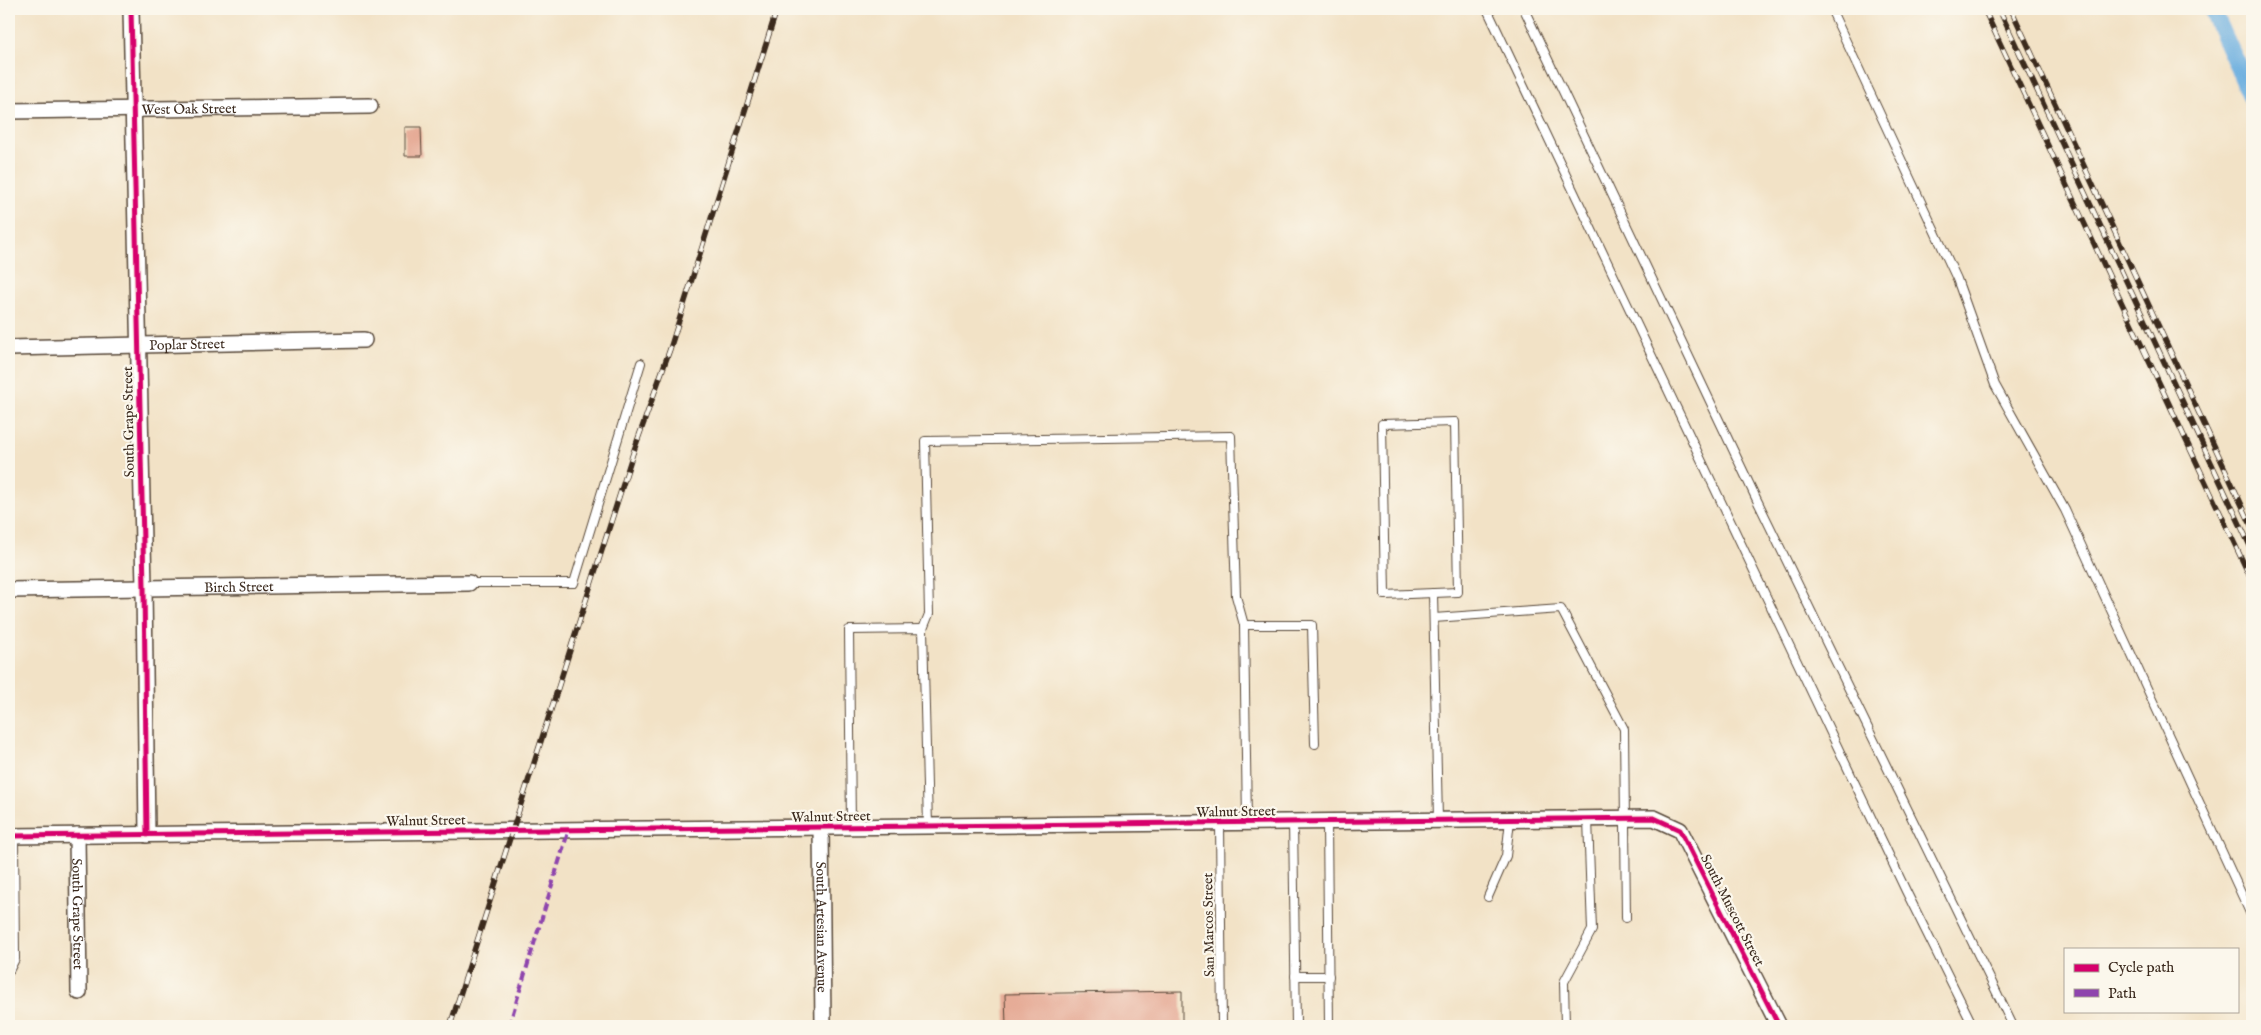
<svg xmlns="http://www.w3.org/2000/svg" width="2261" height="1035" font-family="'IM FELL English',serif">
	<rect width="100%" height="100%" fill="#fbf7ec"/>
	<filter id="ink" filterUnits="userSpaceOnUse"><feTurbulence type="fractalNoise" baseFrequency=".02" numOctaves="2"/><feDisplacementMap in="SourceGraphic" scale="10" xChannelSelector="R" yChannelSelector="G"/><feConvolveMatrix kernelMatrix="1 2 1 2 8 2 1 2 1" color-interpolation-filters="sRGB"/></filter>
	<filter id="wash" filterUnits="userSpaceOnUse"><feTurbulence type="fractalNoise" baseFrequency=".0096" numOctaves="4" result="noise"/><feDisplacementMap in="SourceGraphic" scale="20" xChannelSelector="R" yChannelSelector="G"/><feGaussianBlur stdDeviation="1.12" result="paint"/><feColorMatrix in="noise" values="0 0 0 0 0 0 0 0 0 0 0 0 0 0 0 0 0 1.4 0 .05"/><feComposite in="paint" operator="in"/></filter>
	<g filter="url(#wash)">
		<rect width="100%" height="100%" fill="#f2e2c6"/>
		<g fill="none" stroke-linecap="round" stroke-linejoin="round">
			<path stroke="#6aaedf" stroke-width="18" d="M2212 9 2252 98"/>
		</g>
		<g id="blocks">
			<g fill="#e6ac97">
				<path d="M405 127H421L422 156H405Z"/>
				<path d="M1182 991V1026H1006L1005 994Z"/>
			</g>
		</g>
	</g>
	<g filter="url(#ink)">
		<use href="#blocks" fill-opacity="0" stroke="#564637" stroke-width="1"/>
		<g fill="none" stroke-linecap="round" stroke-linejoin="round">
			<g stroke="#564637" stroke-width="10">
				<g id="lane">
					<path d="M1487 9 1906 891 1973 1026"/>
					<path d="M1524 9 1755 496 2013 1026"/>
					<path d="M1831 9 1957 279 1995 385 2065 510 2252 917"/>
					<path d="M1455 422 1458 592 1385 595 1382 424Z"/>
					<path d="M469 583H574L641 363"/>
					<path d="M1433 593 1438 820"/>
					<path d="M1434 618 1561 609 1624 729 1626 918"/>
					<path d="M923 629 929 614 925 441 1231 436 1236 596 1244 625"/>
					<path d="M1247 822 1244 625H1312L1315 744"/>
					<path d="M1293 822 1296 1026"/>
					<path d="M1327 822 1329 1026"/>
					<path d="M1220 823 1222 1026"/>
					<path d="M851 827 849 630 923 629 928 826"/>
					<path d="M1488 897 1506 856 1510 820"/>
					<path d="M9 971 15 959 14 836"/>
					<path d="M1295 976H1329"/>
					<path d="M1565 1026 1564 982 1592 930 1588 819"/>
				</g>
			</g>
			<g stroke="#564637" stroke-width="18">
				<g id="street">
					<path d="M131 9 144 587 147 835"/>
					<path id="s1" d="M9 111 370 106"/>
					<path id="s2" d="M9 348 364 340"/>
					<path id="s3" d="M9 590 469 583"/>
					<path id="s4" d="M821 827 823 1026"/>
					<path id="s5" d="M77 835 79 992"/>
					<path d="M9 836 1654 818 1680 830 1779 1026"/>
				</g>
			</g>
			<use href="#lane" stroke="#fff" stroke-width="8"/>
			<use href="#street" stroke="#fff" stroke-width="15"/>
			<g stroke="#3b2a1e" stroke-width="5.5">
				<g id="rail">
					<path d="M1984 9 2252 581"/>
					<path d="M1999 9 2252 550"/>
					<path d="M2011 9 2252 527"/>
					<path d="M450 1026 633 453 670 349 777 9"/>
				</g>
			</g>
			<use href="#rail" stroke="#fbf7ec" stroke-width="4" stroke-dasharray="11" stroke-linecap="butt"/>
			<path stroke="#8e44ad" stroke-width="4" stroke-dasharray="8 4" stroke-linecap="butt" d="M509 1026 569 829"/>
			<g stroke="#fbf7ec" stroke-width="8">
				<g id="cycleway">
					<path d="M131 9 144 587 147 835"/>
					<path d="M9 836 1654 818 1680 830 1779 1026"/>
				</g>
			</g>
			<use href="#cycleway" stroke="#d6006c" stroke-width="5"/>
		</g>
	</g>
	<g text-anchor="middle" stroke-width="4.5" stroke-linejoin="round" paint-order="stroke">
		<g font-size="14" fill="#3b2a1e" stroke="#fbf7ec">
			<text dy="5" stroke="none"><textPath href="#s1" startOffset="180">West Oak Street</textPath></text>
			<text dy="5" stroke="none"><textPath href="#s2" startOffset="178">Poplar Street</textPath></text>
			<text transform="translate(128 422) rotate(-91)" y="5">South Grape Street</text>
			<text dy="5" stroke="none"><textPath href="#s3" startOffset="230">Birch Street</textPath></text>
			<text transform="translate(1236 811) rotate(-1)" y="5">Walnut Street</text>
			<text transform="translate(831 816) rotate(-1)" y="5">Walnut Street</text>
			<text transform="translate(426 820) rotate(-1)" y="5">Walnut Street</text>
			<text transform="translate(1733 910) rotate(63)" y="5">South Muscott Street</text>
			<text dy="5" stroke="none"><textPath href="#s5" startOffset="79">South Grape Street</textPath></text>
			<text transform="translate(1208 925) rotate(-91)" y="5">San Marcos Street</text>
			<text dy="5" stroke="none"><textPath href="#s4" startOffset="100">South Artesian Avenue</textPath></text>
		</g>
	</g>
	<rect width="2261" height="1035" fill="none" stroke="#fbf7ec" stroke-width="30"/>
	<rect x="2064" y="948" width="175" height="65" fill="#fbf7ec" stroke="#aea59a"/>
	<rect x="2074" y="964" width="25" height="8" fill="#d6006c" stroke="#aea59a"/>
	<text x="2108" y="972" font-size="15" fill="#3b2a1e">Cycle path</text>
	<rect x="2074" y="989" width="25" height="8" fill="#8e44ad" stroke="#aea59a"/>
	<text x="2108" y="998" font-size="15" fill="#3b2a1e">Path</text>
</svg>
